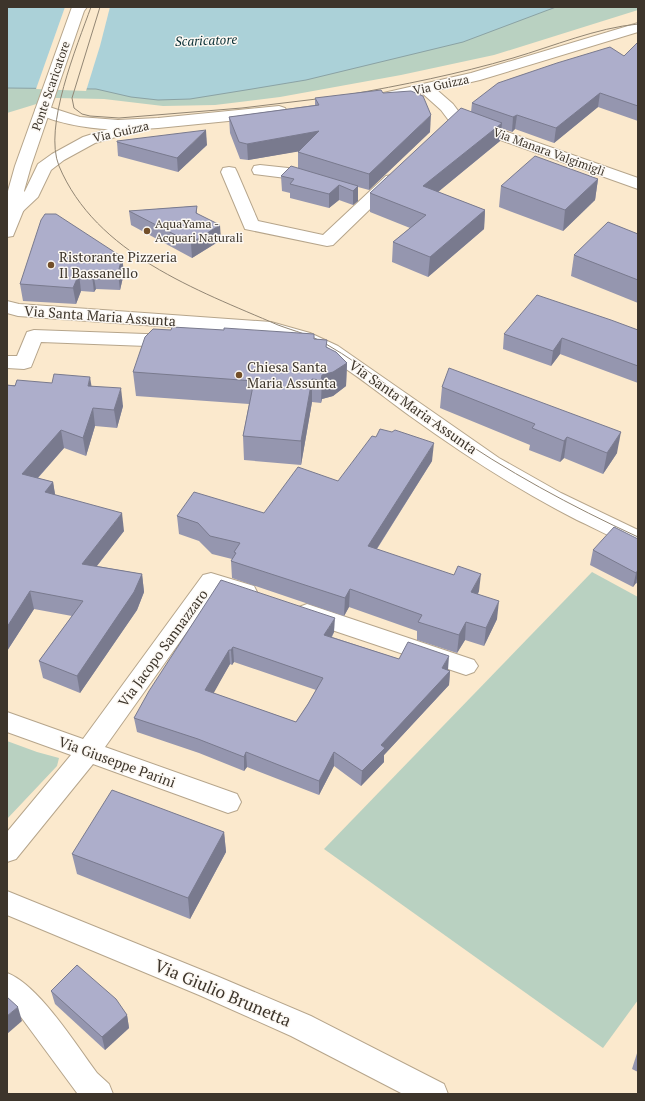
<svg xmlns="http://www.w3.org/2000/svg" width="645" height="1101" font-family="'PT Serif',serif">
	<rect width="100%" height="100%" fill="#fbe9cd"/>
	<g fill="#b9d1c1">
		<path d="M7 7H638V10L494 55 401 75 280 97 215 105 163 106 104 99 56 98 7 113Z"/>
		<path d="M592 572 638 597V1000L603 1048 324 849Z"/>
		<path d="M7 741 37 752 59 758 57 766 7 819Z"/>
	</g>
	<path fill="#abd1d8" stroke="#8aa2a4" d="M7 7H556L463 42 306 80 252 89 190 99 158 100 131 97 96 89 7 88Z"/>
	<path fill="#fbe9cd" d="M65 7H110L100 46 86 91 36 89Z"/>
	<g fill="none" stroke-linecap="round" stroke-linejoin="round">
		<g stroke="#b6a58b" stroke-width="2">
			<g id="minor">
				<path d="M638 23V32L480 80 437 90 453 104 462 116 638 178V189L450 122 441 110 422 93 384 102 379 100 376 97 379 94 471 73Z"/>
				<path d="M43 105 80 117 118 120 158 118 279 106 285 108 287 111 285 114 279 116 158 128 127 130 128 131 126 134 95 143 64 160 51 170 38 197 21 213 15 214 9 213 7 208 25 191 38 164 52 154 83 137 108 129C93 129 44 122 35 110L37 107Z"/>
				<path d="M260 165 288 168 320 177 322 181 320 185 314 186 286 178 254 174 252 170 254 166Z"/>
				<path d="M229 167 235 168 237 172 258 221 323 235 386 176 392 175 398 176 400 180 333 245 327 246 245 229 221 172 223 168Z"/>
				<path d="M7 301 19 304 271 322 310 333 338 346 499 458 561 493 638 530V547C617 541 597 529 577 520 518 490 464 455 410 416 367 385 325 346 271 334L18 316 7 313Z"/>
				<path d="M34 330 173 335 180 337 182 341 180 345 173 347 41 342 31 367 24 369 7 368V356H17L27 332Z"/>
				<path d="M211 573 254 586 257 592 254 598 246 600 216 591 105 747 237 794 241 802 237 810 228 813 93 764 16 859 7 862V832L71 755 7 732V712L83 739 203 575Z"/>
				<path d="M307 604 474 660 478 666 474 672 466 675 299 619 296 613 299 607Z"/>
				<path d="M7 973C39 985 76 1045 97 1073L109 1084 113 1094 77 1093 21 1017 7 1005Z"/>
			</g>
		</g>
		<g stroke="#b6a58b" stroke-width="2">
			<g id="major">
				<path d="M72 7H87L84 11 31 166 24 191V209L13 236 7 237 8 191 15 166Z"/>
				<path d="M7 891 219 977 311 1016 444 1084 448 1094H403L291 1036 199 995 7 915Z"/>
			</g>
		</g>
		<use href="#minor" fill="#fff" fill-rule="evenodd"/>
		<use href="#major" fill="#fff" fill-rule="evenodd"/>
		<g stroke="#928674" stroke-width="1">
			<path d="M91 7C77 46 43 127 59 166 96 254 197 290 278 325 294 331 311 335 326 344 368 368 406 401 446 429 506 471 571 506 638 537"/>
			<path d="M100 7 72 98 74 108 82 114 90 116 119 118 242 108 325 98"/>
			<path d="M347 95C403 85 458 74 513 58 554 46 596 28 638 24"/>
		</g>
	</g>
	<g fill="#9596af" fill-rule="evenodd">
		<path d="M638 42V121L598 107 554 143 515 129 512 132 501 128 500 141 438 192 485 210 484 229 428 277 392 262 393 242 410 228 370 212V193L471 112 472 103 624 56Z"/>
		<path d="M383 93 430 132 369 190 358 187V201L353 205 339 200 329 208 290 198V193L282 191 281 176 298 168V152L299 151 248 160 240 159 230 133 229 117 315 105V98Z"/>
		<path d="M117 142 207 145 178 172 118 156Z"/>
		<path d="M598 179 595 200 563 231 499 207 501 186Z"/>
		<path d="M197 206V213L221 240 192 258 131 225 129 211Z"/>
		<path d="M638 234V303L571 276 574 255Z"/>
		<path d="M122 257 124 273 120 290 96 289 94 292 81 291 76 304 23 301 20 284Z"/>
		<path d="M171 330H224L314 334V340L327 347 347 363 346 386 333 396 322 399 321 403 312 402 301 465 244 460 243 436 249 404 136 396 133 372Z"/>
		<path d="M638 330V383L560 354 551 366 503 349 504 334Z"/>
		<path d="M7 385 92 386 123 406 117 428 95 426 86 456 64 448 38 478 53 482 55 495 124 531 97 566 142 574 144 592 137 610 80 693 43 678 39 661 72 616 34 609 7 651Z"/>
		<path d="M442 387 617 453 603 474 564 458 560 462 529 450 530 445 440 408Z"/>
		<path d="M432 461 377 549 479 591 478 594 497 619 484 646 465 640 457 653 417 640V631L349 607 344 616 232 578 231 561 232 559 212 554 199 541 179 534 177 516 264 513 338 481Z"/>
		<path d="M638 539V584L636 583 633 587 590 565 593 550Z"/>
		<path d="M221 580 334 632 332 637 399 659 450 671 449 685 384 755V762L361 786 334 766 319 795 247 767 244 771 199 753 137 732 134 718ZM234 662 316 690 308 704 296 722 213 693 230 664 232 665Z"/>
		<path d="M224 832 226 852 190 919 77 874 72 854Z"/>
		<path d="M51 991 127 1015 129 1028 105 1050 55 1004Z"/>
		<path d="M638 1050V1072L632 1069Z"/>
	</g>
	<g fill="#797a8e">
		<path d="M600 93 598 107 554 143 556 128Z"/>
		<path d="M431 115 430 132 369 190V174Z"/>
		<path d="M517 115 515 129 512 132 513 117Z"/>
		<path d="M502 123 500 141 422 205 423 186Z"/>
		<path d="M206 130 207 145 178 172 177 158Z"/>
		<path d="M319 131V148L248 160 247 144Z"/>
		<path d="M598 179 595 200 563 231 565 210Z"/>
		<path d="M339 185V200L329 208V194Z"/>
		<path d="M358 186V201L353 205V191Z"/>
		<path d="M485 210 484 229 428 277 430 257Z"/>
		<path d="M220 225 221 240 192 258 191 243Z"/>
		<path d="M122 257 124 273 120 290 118 273Z"/>
		<path d="M93 272 96 289 94 292 92 275Z"/>
		<path d="M79 274 81 291 76 304 73 288Z"/>
		<path d="M562 338 560 354 551 366 553 351Z"/>
		<path d="M347 363 346 386 333 396 322 399 321 403 322 375Z"/>
		<path d="M90 377 93 395 88 386Z"/>
		<path d="M312 379V402L301 465V441Z"/>
		<path d="M121 388 123 406 117 428 114 410Z"/>
		<path d="M93 408 95 426 86 456 83 438Z"/>
		<path d="M61 430 64 448 25 492 22 474Z"/>
		<path d="M621 432 617 453 603 474 607 453Z"/>
		<path d="M567 437 564 458 560 462 564 441Z"/>
		<path d="M434 443 432 461 367 564 368 546Z"/>
		<path d="M53 482 56 500 45 492Z"/>
		<path d="M122 513 124 531 85 581 82 564Z"/>
		<path d="M638 570V574L636 583 633 587 636 573Z"/>
		<path d="M142 574 144 592 137 610 80 693 77 676Z"/>
		<path d="M481 574 479 591 469 610 471 592Z"/>
		<path d="M350 589 349 607 344 616 345 598Z"/>
		<path d="M30 591 34 609 7 651V627Z"/>
		<path d="M499 601 497 619 484 646 486 628Z"/>
		<path d="M335 618 334 632 324 650V635Z"/>
		<path d="M466 622 465 640 457 653 459 635Z"/>
		<path d="M233 647 234 662 232 665 231 650Z"/>
		<path d="M229 650 230 664 207 705 205 690Z"/>
		<path d="M449 656 448 670 450 671 449 685 384 755V762L361 786 362 771 381 745 442 668Z"/>
		<path d="M246 752 247 767 244 771V757Z"/>
		<path d="M334 752V766L319 795V781Z"/>
		<path d="M224 832 226 852 190 919 188 898Z"/>
		<path d="M18 1007 22 1021 7 1034V1016Z"/>
		<path d="M127 1015 129 1028 105 1050 102 1037Z"/>
	</g>
	<g fill="#adaecb" stroke="#797a8e" fill-rule="evenodd">
		<path d="M638 42V106L600 93 556 128 517 115 513 117 472 103 498 83 557 63 610 47 624 56Z"/>
		<path d="M381 90 383 93 411 91 423 96 431 115 369 174 298 152 319 131 247 144 239 142 229 117 319 105 315 98Z"/>
		<path d="M461 108 502 123 423 186 485 210 430 257 393 242 426 215 370 193Z"/>
		<path d="M206 130 177 158 117 142V141Z"/>
		<path d="M535 156 598 179 565 210 501 186Z"/>
		<path d="M291 166 358 186 353 191 339 185 329 194 290 184 294 179 281 176Z"/>
		<path d="M197 206 196 213 220 225 191 243 129 211Z"/>
		<path d="M45 214H56L122 257 118 273 93 272 92 275 79 274 73 288 20 284 41 220Z"/>
		<path d="M608 222 638 234V280L574 255Z"/>
		<path d="M537 295 611 320 638 330V366L562 338 553 351 504 334Z"/>
		<path d="M172 327 224 330V328L314 334V339L327 340 326 347 336 352 347 363 333 372 322 375 321 380 312 379 301 441 243 436 254 381 133 372 145 337 153 329 171 330Z"/>
		<path d="M449 368 621 432 607 453 567 437 564 441 532 428 535 424 442 387Z"/>
		<path d="M54 374 90 377 88 386 121 388 114 410 93 408 83 438 61 430 22 474 53 482 45 492 122 513 82 564 142 574 134 592 77 676 39 661 83 601 30 591 7 627V385L15 386 17 380 52 383Z"/>
		<path d="M380 429 392 432 395 430 434 443 368 546 454 575 458 566 481 574 471 592 499 601 486 628 466 622 459 635 418 622 422 615 350 589 345 598 231 561 236 553 234 552 240 543 210 536 198 523 177 516 194 492 264 513 298 467 338 481 372 436 376 437Z"/>
		<path d="M614 527 638 539V570L636 573 593 550Z"/>
		<path d="M221 580 335 618 324 635 399 659 408 642 449 656 442 668 450 671 381 745 385 748 362 771 334 752 319 781 246 752 244 757 198 739 134 718 149 691ZM233 647 323 678 308 704 296 722 205 690 229 650H231Z"/>
		<path d="M112 790 224 832 188 898 72 854Z"/>
		<path d="M77 965 116 999 127 1015 102 1037 51 991Z"/>
		<path d="M7 997 18 1007 7 1016Z"/>
	</g>
	<g fill="#734f29" stroke="#fcf8f3" stroke-width="1.5">
		<circle cx="147" cy="231" r="4"/>
		<circle cx="51" cy="265" r="4"/>
		<circle cx="239" cy="375" r="4"/>
	</g>
	<g text-anchor="middle" stroke-width="3" stroke-linejoin="round" paint-order="stroke">
		<g font-size="12" fill="#3d352b" stroke="#fcf8f3">
			<text transform="translate(441 85) rotate(-12)" y="4">Via Guizza</text>
			<text transform="translate(51 86) rotate(-71)" y="4">Ponte Scaricatore</text>
			<text transform="translate(121 132) rotate(-13)" y="4">Via Guizza</text>
			<text transform="translate(549 152) rotate(20)" y="4">Via Manara Valgimigli</text>
		</g>
		<g font-size="12" fill="#3d352b" stroke="#fcf8f3" text-anchor="start">
			<text x="155" y="228">AquaYama -<tspan x="155" dy="14">Acquari Naturali</tspan></text>
		</g>
		<g font-size="13" font-style="italic" fill="#092f35" stroke="#fcf8f3">
			<text transform="translate(206 40) rotate(-2)" y="5">Scaricatore</text>
		</g>
		<g font-size="14" fill="#3d352b" stroke="#fcf8f3" text-anchor="start">
			<text x="59" y="262">Ristorante Pizzeria<tspan x="59" dy="16">Il Bassanello</tspan></text>
			<text x="247" y="372">Chiesa Santa<tspan x="247" dy="16">Maria Assunta</tspan></text>
		</g>
		<g font-size="14" fill="#3d352b" stroke="#fcf8f3">
			<text transform="translate(100 316) rotate(4)" y="5">Via Santa Maria Assunta</text>
			<text transform="translate(413 407) rotate(35)" y="5">Via Santa Maria Assunta</text>
			<text transform="translate(163 648) rotate(-54)" y="5">Via Jacopo Sannazzaro</text>
			<text transform="translate(117 762) rotate(20)" y="5">Via Giuseppe Parini</text>
		</g>
		<g font-size="17" fill="#3d352b" stroke="#fcf8f3">
			<text transform="translate(223 993) rotate(23)" y="6">Via Giulio Brunetta</text>
		</g>
	</g>
	<rect width="645" height="1101" fill="none" stroke="#3d352b" stroke-width="16"/>
</svg>
